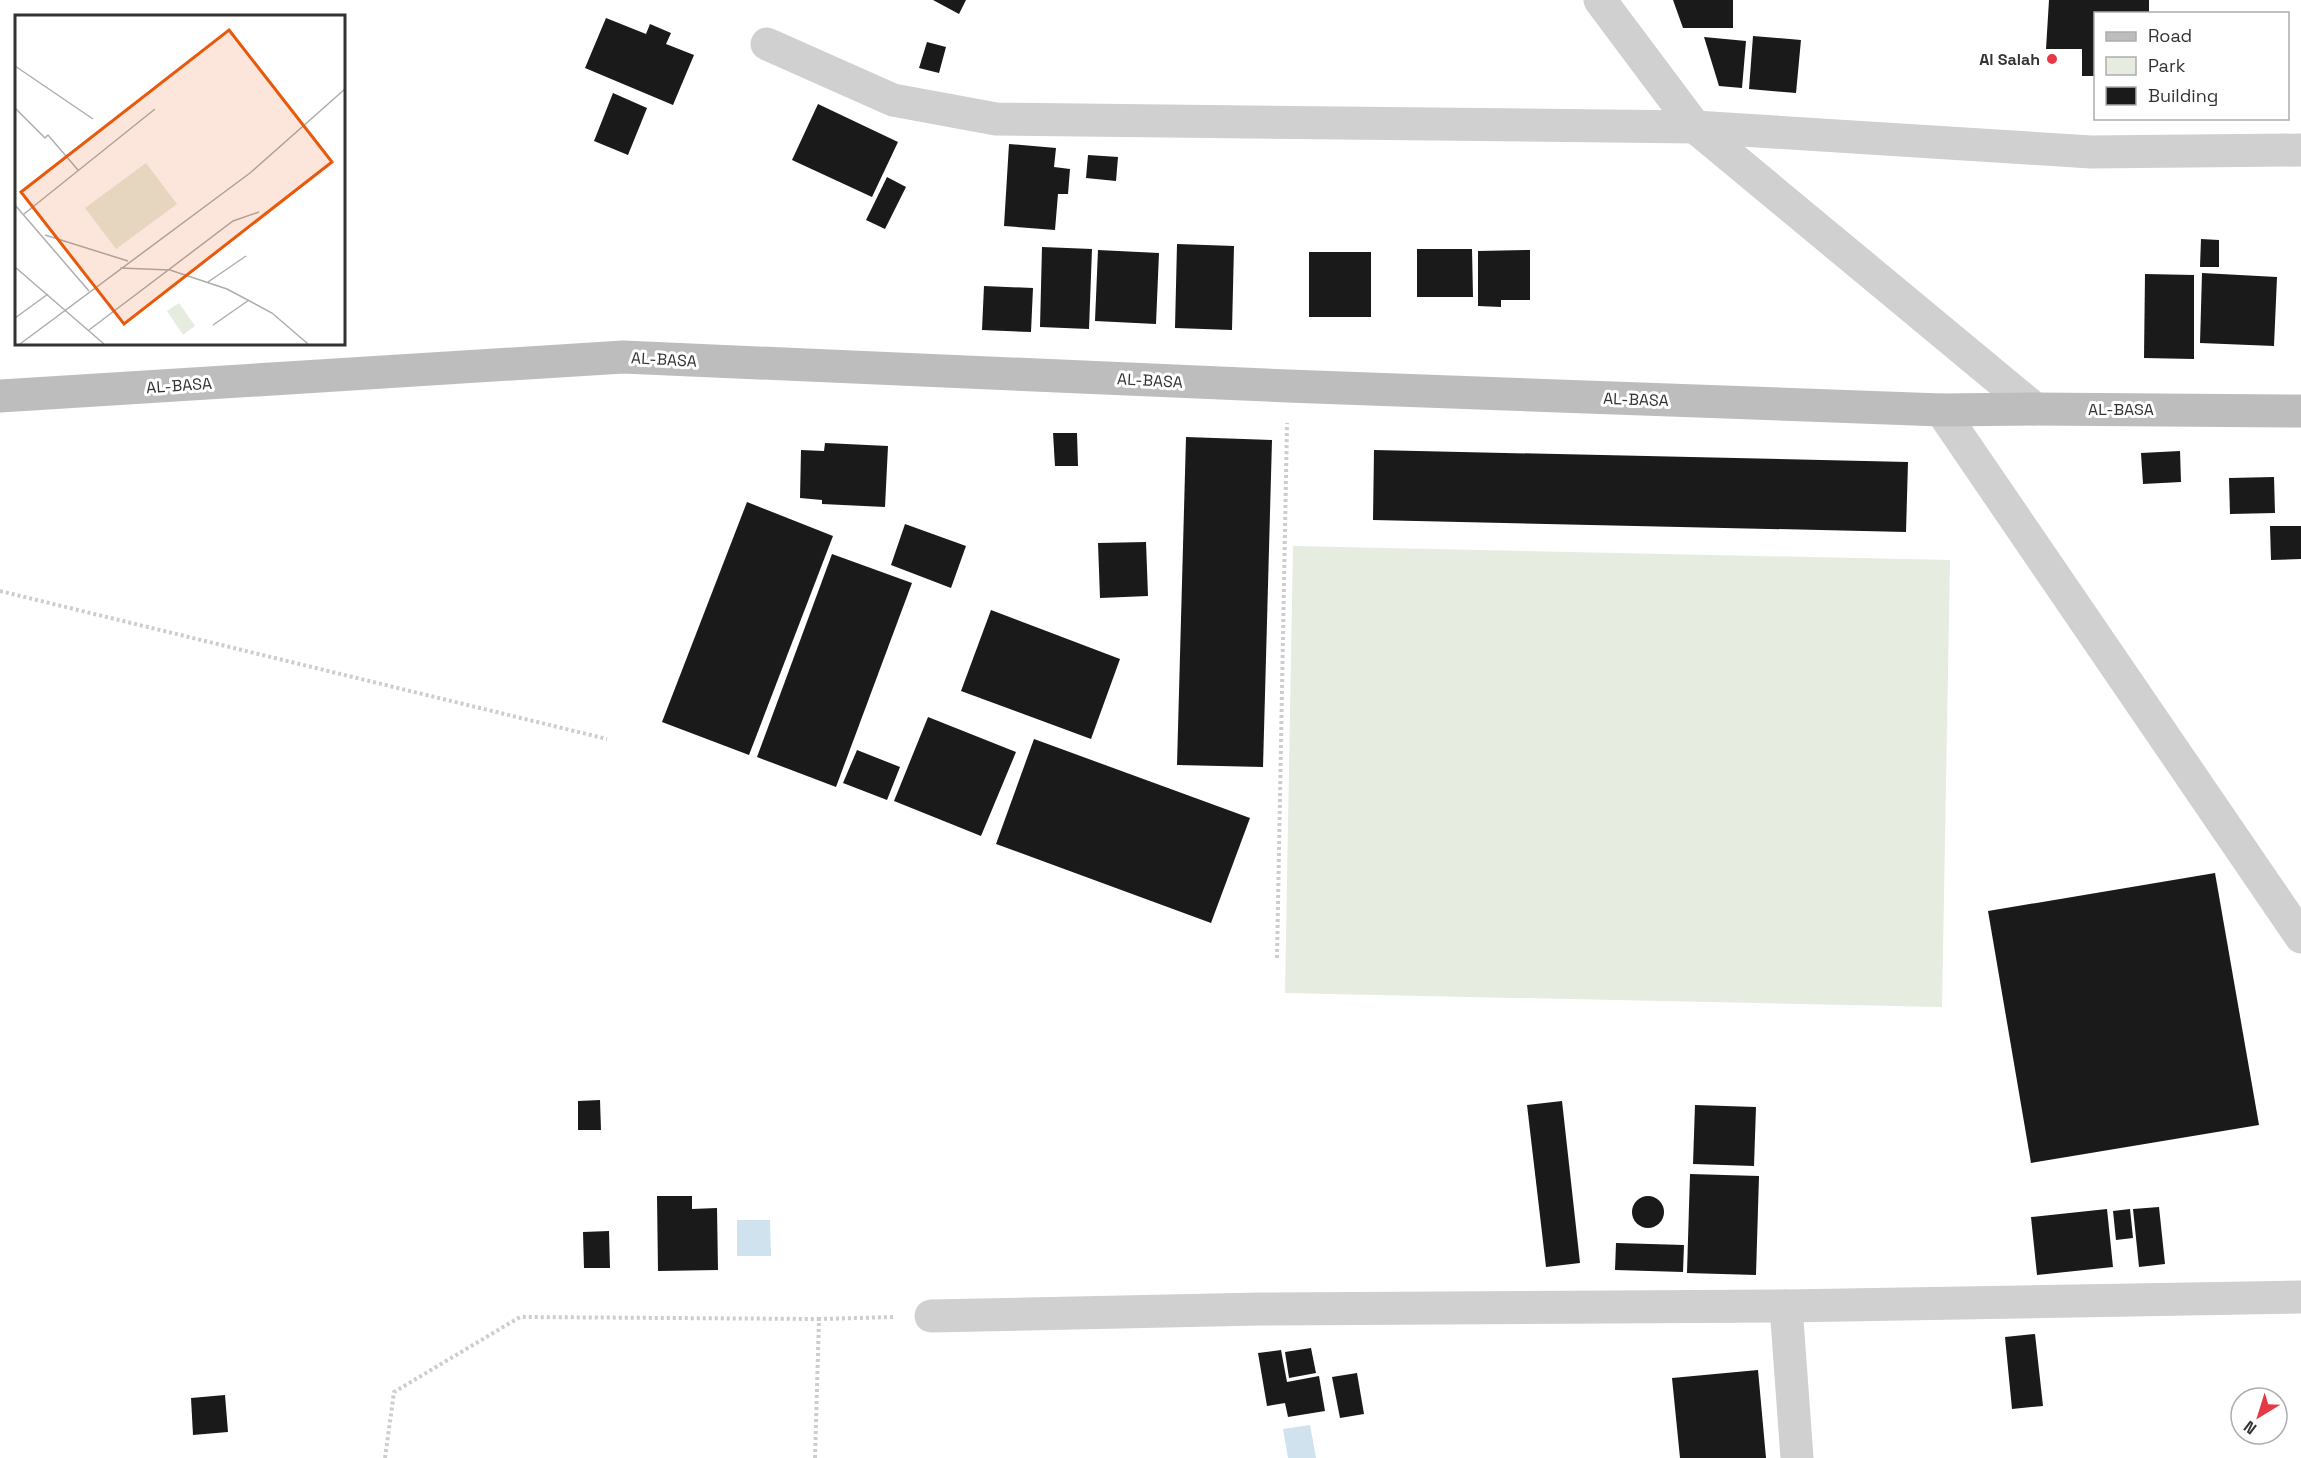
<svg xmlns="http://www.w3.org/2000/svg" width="2301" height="1458" font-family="'Space Grotesk',sans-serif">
	<rect width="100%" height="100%" fill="#fff"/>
	<path fill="#e6ecdf" d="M1293 546 1950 560 1942 1007 1285 993Z"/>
	<g fill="#cfe2ee">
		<path d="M737 1220H770L771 1256H737Z"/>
		<path d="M1310 1425 1316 1458H1288L1283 1429Z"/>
	</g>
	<g fill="#1a1a1a">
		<path d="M933 0H966L959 14Z"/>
		<path d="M1673 0H1733V28H1683Z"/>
		<path d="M2049 0H2149V14H2096V76H2082V49H2046Z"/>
		<path d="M606 18 646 34 650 24 671 33 666 44 694 55 673 105 585 68Z"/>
		<path d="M1753 36 1801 40 1796 93 1749 89Z"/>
		<path d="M1704 37 1746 41 1742 88 1719 86Z"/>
		<path d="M927 42 946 47 939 73 919 68Z"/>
		<path d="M613 93 647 108 628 155 594 141Z"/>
		<path d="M818 104 898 142 872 197 792 160Z"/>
		<path d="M1009 144 1056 148 1054 167 1070 169 1068 194H1058L1055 230 1004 226Z"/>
		<path d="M1088 155 1118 157 1116 181 1086 178Z"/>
		<path d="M887 177 906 187 885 229 866 220Z"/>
		<path d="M2201 239 2219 240V267H2200Z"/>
		<path d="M1177 244 1234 246 1232 330 1175 328Z"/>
		<path d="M1042 247 1092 249 1089 329 1040 327Z"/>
		<path d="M1417 249H1472L1473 297H1417Z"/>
		<path d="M1098 250 1159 253 1156 324 1095 321Z"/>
		<path d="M1530 250V300H1501V307L1478 306V251Z"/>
		<rect x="1309" y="252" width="62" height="65"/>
		<path d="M2202 273 2277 277 2274 346 2200 343Z"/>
		<path d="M2145 274 2194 275V359L2144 358Z"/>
		<path d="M984 286 1033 288 1031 332 982 330Z"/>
		<path d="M1053 433H1077L1078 466H1055Z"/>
		<path d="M1186 437 1272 440 1263 767 1177 765Z"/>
		<path d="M825 443 888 446 885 507 822 504V500L800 498 801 450 824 451Z"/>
		<path d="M1374 450 1908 462 1906 532 1373 520Z"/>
		<path d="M2180 451 2181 482 2143 484 2141 453Z"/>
		<path d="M2274 477 2275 513 2230 514 2229 478Z"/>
		<path d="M747 502 833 536 749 755 662 722Z"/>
		<path d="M905 524 966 546 951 588 891 565Z"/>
		<path d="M2270 526H2301V559L2271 560Z"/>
		<path d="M1146 542 1148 596 1100 598 1098 543Z"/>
		<path d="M832 554 912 583 836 787 757 757Z"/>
		<path d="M991 610 1120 659 1091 739 961 691Z"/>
		<path d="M928 717 1016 752 981 836 894 801Z"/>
		<path d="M1034 739 1250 818 1211 923 996 844Z"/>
		<path d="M857 750 900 767 887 800 843 783Z"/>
		<path d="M2215 873 2259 1125 2031 1163 1988 911Z"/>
		<path d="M600 1100 601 1130H578V1101Z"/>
		<path d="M1562 1101 1580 1263 1546 1267 1527 1105Z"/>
		<path d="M1695 1105 1756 1107 1754 1166 1693 1164Z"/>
		<path d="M1690 1174 1759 1176 1756 1275 1687 1273Z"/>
		<path d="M657 1196H692V1209L717 1208 718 1270 658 1271Z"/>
		<circle cx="1648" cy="1212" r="16"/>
		<path d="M2159 1207 2165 1264 2139 1267 2133 1209Z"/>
		<path d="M2107 1209 2113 1267 2037 1275 2031 1217Z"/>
		<path d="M2130 1209 2133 1238 2116 1240 2113 1211Z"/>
		<path d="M609 1231 610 1268H584L583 1232Z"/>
		<path d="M1616 1243 1684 1245 1683 1272 1615 1270Z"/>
		<path d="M2035 1334 2043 1406 2012 1409 2005 1337Z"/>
		<path d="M1311 1348 1316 1373 1289 1378 1285 1352Z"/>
		<path d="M1281 1350 1287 1382 1319 1376 1325 1411 1288 1417 1285 1403 1267 1406 1258 1353Z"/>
		<path d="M1758 1370 1766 1458H1680L1672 1378Z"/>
		<path d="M1357 1373 1364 1414 1340 1418 1332 1377Z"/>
		<path d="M225 1395 228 1432 193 1435 191 1398Z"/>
	</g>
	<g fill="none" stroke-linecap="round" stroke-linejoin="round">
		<g stroke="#cdcdcd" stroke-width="4" stroke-dasharray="3 3" stroke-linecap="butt">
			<path d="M0 591 607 739"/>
			<path d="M1277 958 1287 423"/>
			<path d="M385 1458 394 1392 520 1317 819 1319"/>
			<path d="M815 1458 819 1319 895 1317"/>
		</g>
		<g stroke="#d0d0d0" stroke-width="33">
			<path d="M1600 0 1695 127 2035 409"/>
			<path d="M767 44 893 100 996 119 1695 127 2091 152 2301 150"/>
			<path d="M1941 410 2301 937"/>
			<path d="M1786 1306 1797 1458"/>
			<path d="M931 1316 1260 1309 1786 1306 2301 1297"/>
		</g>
		<path stroke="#bdbdbd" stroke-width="33" d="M0 396 623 357 1288 386 1941 410 2035 409 2301 411"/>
	</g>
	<circle fill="#e63946" stroke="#fff" stroke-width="2" cx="2052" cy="59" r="6"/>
	<g text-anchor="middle" stroke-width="6" stroke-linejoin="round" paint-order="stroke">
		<g font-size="16" font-weight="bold" fill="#333" stroke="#fff" text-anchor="end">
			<text x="2040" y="65">Al Salah</text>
		</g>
		<g font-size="16" fill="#333" stroke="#fff">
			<text transform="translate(664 359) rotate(3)" y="6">AL-BASA</text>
			<text transform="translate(1150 380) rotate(3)" y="6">AL-BASA</text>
			<text transform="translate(179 385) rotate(-4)" y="6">AL-BASA</text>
			<text transform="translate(1636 399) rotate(2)" y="6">AL-BASA</text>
			<text x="2121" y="415">AL-BASA</text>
		</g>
	</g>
	<g transform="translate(15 15)">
		<rect width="330" height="330" fill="#fff"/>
		<path d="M131 148 162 189 101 234 70 193ZM164 288 180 311 168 320 152 296Z" fill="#e6ecdf"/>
		<path fill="none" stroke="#adadad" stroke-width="1.5" d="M0 51 78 104M0 93 30 123 33 120 63 155M0 190 74 276M9 199 140 94M30 220 113 246M0 252 89 329M105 253 155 255 212 274 257 298 293 329M193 267 231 241M0 303 33 279M198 310 234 285M74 315 218 206 244 197M5 329 235 158 330 74"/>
		<path fill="#e8590c" fill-opacity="0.15" stroke="#e8590c" stroke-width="3" d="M214 15 317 147 109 309 6 177Z"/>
		<rect width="330" height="330" fill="none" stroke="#333" stroke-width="3"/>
	</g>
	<rect x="2094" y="12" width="195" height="108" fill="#ffffff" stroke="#adadad" stroke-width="1.5"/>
	<rect x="2106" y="32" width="30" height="9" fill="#bdbdbd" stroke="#adadad" stroke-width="1.5"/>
	<text x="2148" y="42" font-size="18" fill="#333333">Road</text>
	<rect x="2106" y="57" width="30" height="18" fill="#e6ecdf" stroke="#adadad" stroke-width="1.5"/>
	<text x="2148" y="72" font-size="18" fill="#333333">Park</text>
	<rect x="2106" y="87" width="30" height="18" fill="#1a1a1a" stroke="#adadad" stroke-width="1.5"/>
	<text x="2148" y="102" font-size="18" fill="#333333">Building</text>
	<g transform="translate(2259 1416) rotate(218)"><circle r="28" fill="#ffffff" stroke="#adadad" stroke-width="1.5"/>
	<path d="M0-4.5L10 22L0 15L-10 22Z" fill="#e63946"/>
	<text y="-9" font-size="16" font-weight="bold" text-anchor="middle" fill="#333333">N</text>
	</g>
</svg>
